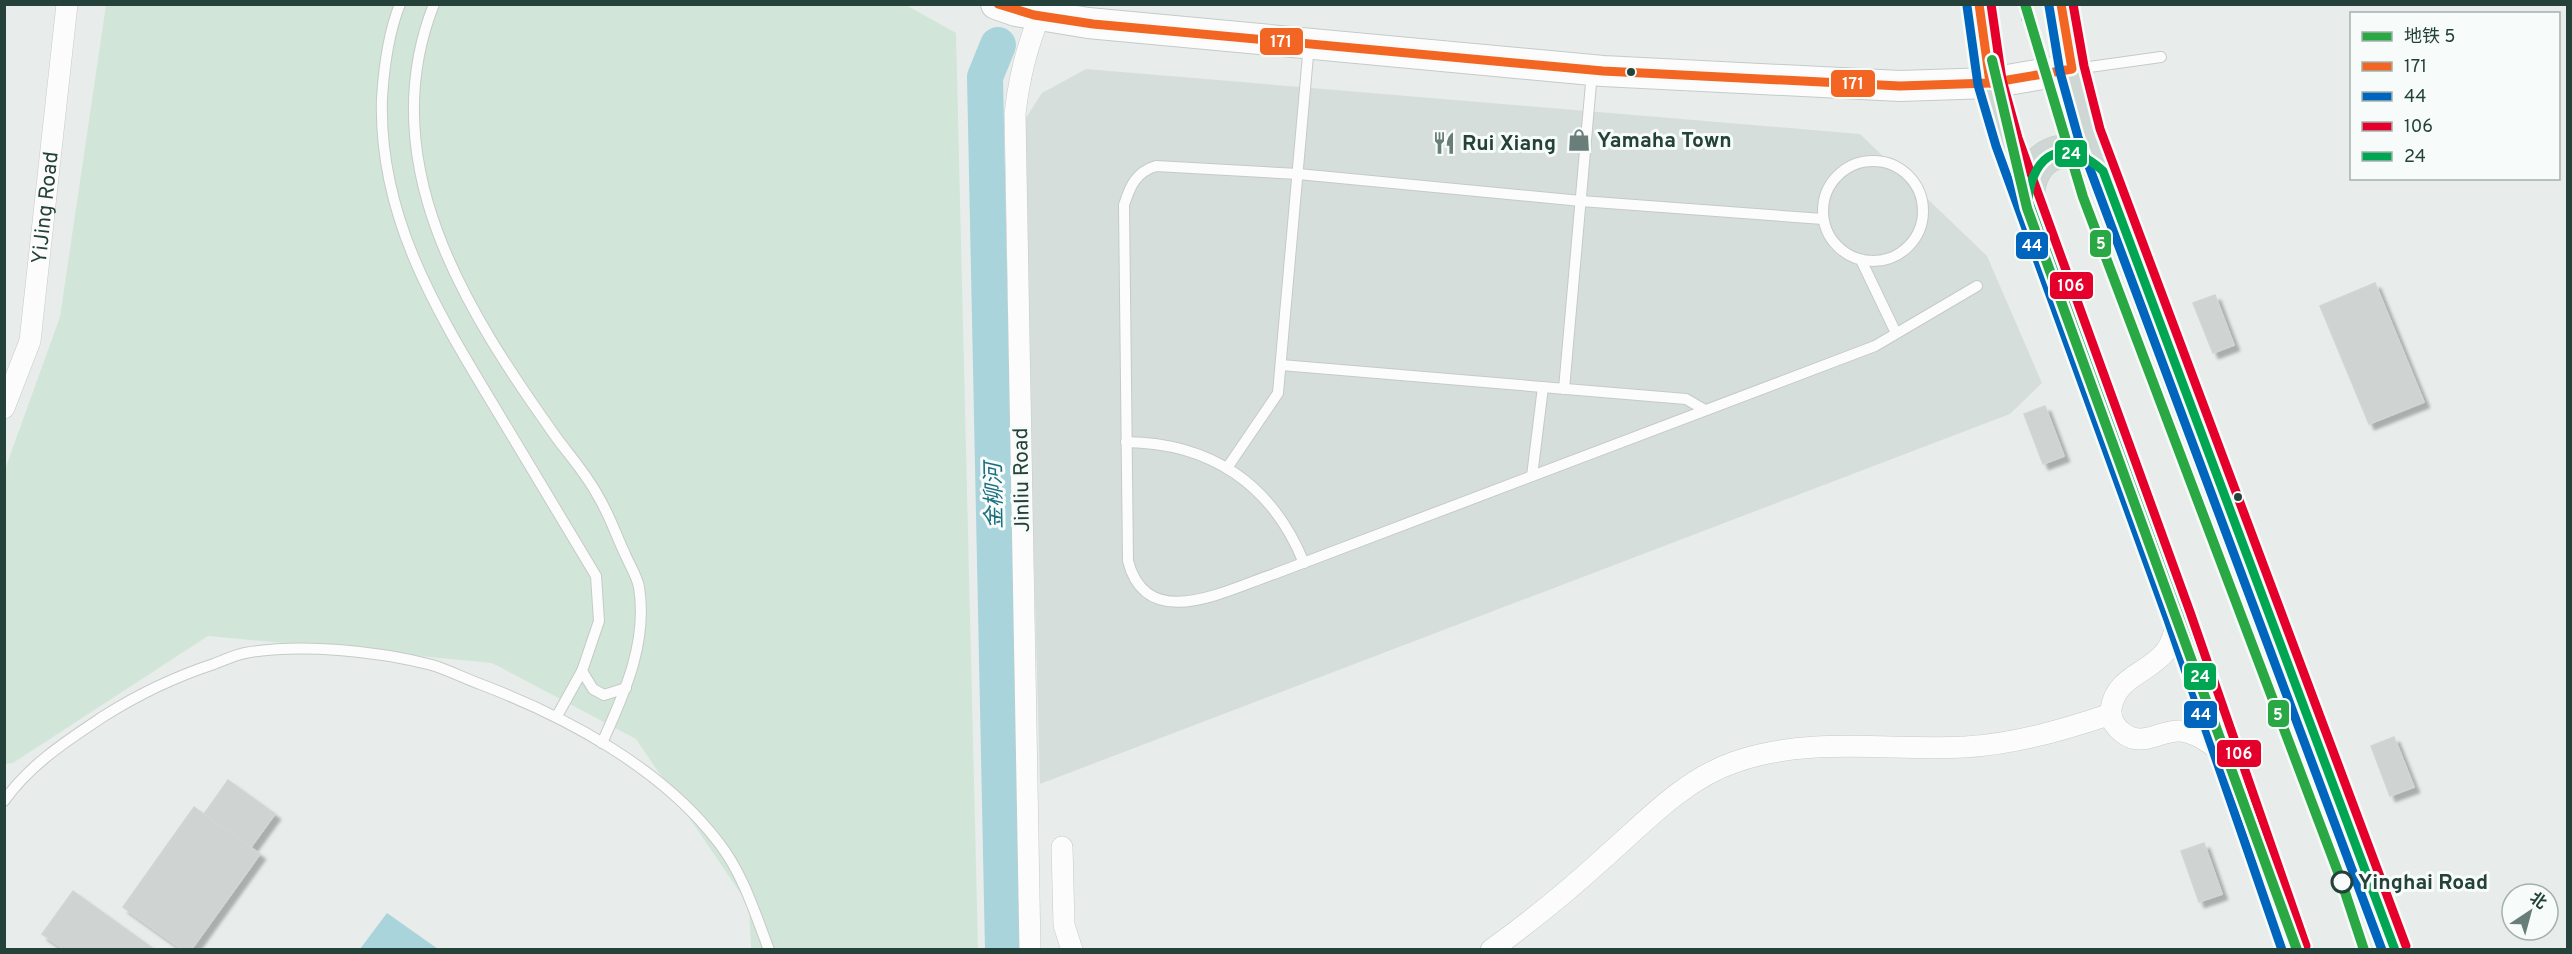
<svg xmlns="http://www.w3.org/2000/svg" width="2572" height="954" font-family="Overpass,'Noto Sans SC',sans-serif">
	<defs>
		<filter id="shadow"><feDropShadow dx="5.5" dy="5.5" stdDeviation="1.5" flood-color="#0004"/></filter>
	</defs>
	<rect width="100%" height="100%" fill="#e8edeb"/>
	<path fill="#d6dedb" d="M1086 69 1860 134 1987 256 2042 383 2010 414 1040 784 1022 124 1042 93Z"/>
	<path fill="#d1e6d8" d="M106 5H906L956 33 978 949H751L749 906 636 739 492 663 208 636 13 763 5 764 4 472 60 317Z"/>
	<path fill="#a9d4db" d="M387 913 438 949H360Z"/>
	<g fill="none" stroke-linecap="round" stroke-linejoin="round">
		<path stroke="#a9d4db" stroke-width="36" d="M998 45 985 77 1003 950"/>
	</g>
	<g fill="#cfd4d2" stroke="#d1d6d4" stroke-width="1.5" filter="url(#shadow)">
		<path d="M2375 283 2424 402 2369 424 2320 306Z"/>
		<path d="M2215 295 2234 345 2213 353 2193 303Z"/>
		<path d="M2045 406 2064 456 2043 464 2024 414Z"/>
		<path d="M2394 737 2414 787 2390 796 2371 746Z"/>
		<path d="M228 780 275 814 251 847 204 814Z"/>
		<path d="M194 807 260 854 191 950H183L123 907Z"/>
		<path d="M2204 843 2222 894 2199 902 2181 851Z"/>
		<path d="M73 891 155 950H65L42 934Z"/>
	</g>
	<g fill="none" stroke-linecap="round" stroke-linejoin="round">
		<g stroke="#c5cac8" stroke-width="12">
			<g id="lane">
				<path d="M400 4C388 34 384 66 382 98 378 220 440 316 500 416 532 470 564 523 596 576L599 621 582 671 557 716"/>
				<path d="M434 4C371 163 467 312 556 437 570 456 587 475 598 496 609 514 616 535 625 554 629 564 637 576 639 587 648 643 624 694 602 743"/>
				<path d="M2075 69 2161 57"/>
				<circle cx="1873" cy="211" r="50"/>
				<path d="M1823 219 1581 201 1298 174 1156 166C1136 172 1130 186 1124 205L1128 561C1147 634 1226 590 1274 574L1875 346 1977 286"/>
				<path d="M1861 260 1896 333"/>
				<path d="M1281 365 1686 399 1705 410"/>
				<path d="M1564 389 1592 72"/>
				<path d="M1126 442C1211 443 1272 484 1304 563"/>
				<path d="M1227 468 1278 393 1309 44"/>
				<path d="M1532 476 1543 387"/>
				<path d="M582 671 593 689 604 695 626 688"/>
				<path d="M4 801C30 764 68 740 104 716 139 694 174 677 214 664 224 660 235 655 245 653 301 643 377 651 432 665 448 670 464 678 480 684 567 717 662 768 719 843 743 874 755 913 769 950"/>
			</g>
		</g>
		<g stroke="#c5cac8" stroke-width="22">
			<g id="street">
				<path id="s1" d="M4 408 30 341 67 4"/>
				<path d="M2179 616C2176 628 2173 641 2166 651 2148 674 2116 676 2111 709 2110 719 2115 727 2123 733 2143 748 2159 730 2180 731 2198 732 2214 747 2228 756"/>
				<path d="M1062 847 1064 925 1072 950"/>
				<path d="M1030 950 1015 114C1019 78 1026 48 1040 15"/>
				<path d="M1491 950C1531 921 1568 891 1604 858 1644 823 1684 779 1735 762 1808 736 1890 751 1965 747 2015 744 2063 730 2111 714"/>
			</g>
		</g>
		<g stroke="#c3cbc8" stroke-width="32">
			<path id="secondary" d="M996 4 1016 11 1088 23 1603 71 1900 86 1990 83 2072 69"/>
		</g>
		<g stroke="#c3ccc9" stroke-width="34">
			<g id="primary">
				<path d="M1979 4 1990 83 2007 142 2179 616 2295 950"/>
				<path d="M2061 4 2072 69 2089 133 2395 950"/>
				<path d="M2028 200C2027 152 2072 134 2103 171"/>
			</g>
		</g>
		<path stroke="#c3ccca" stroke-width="4" stroke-dasharray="3 4.5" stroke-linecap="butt" d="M2021 19 2035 18"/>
		<use href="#lane" stroke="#fcfcfc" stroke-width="10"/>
		<use href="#street" stroke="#fcfcfc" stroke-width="21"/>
		<use href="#secondary" stroke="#fcfcfc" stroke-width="30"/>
		<use href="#primary" stroke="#cfd7d5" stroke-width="33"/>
		<g stroke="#f7fbf9" stroke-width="14">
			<g id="bus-1">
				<path d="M998 4 1034 15 1093 24 1603 71 1900 86 1990 83 2072 69 2061 4"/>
				<path d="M1979 4 1990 83"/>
			</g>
		</g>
		<g stroke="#f7fbf9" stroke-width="14">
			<g id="bus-2">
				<path d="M1967 6 1978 85 1996 146 2168 620 2282 950"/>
				<path d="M2049 6 2060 72 2078 137 2382 950"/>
			</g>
		</g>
		<g stroke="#f7fbf9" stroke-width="14">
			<g id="bus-3">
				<path d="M1991 4 2002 80 2018 138 2190 612 2306 946"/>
				<path d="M2073 4 2084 66 2100 129 2406 946"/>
			</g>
		</g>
		<g stroke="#f7fbf9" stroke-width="14">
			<path id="bus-4" d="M2295 950 2179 616 2028 200C2033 151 2066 137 2103 171L2395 950"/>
		</g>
		<use href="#bus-1" stroke="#f26522" stroke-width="9"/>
		<use href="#bus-2" stroke="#0065bd" stroke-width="9"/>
		<use href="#bus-3" stroke="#e4002b" stroke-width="9"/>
		<use href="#bus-4" stroke="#00a651" stroke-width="9"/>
		<g stroke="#f7fbf9" stroke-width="15">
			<g id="metro-1">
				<path d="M2025 4 2083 197 2341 880 2364 950"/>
				<path d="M1992 60 2027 208 2297 950"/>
			</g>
		</g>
		<use href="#metro-1" stroke="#2aa844" stroke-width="10"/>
	</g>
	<defs>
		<g id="shop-bare" transform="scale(1.8)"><path d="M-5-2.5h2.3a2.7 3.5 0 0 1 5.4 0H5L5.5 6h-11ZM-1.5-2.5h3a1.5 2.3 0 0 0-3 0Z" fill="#697e78" stroke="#f7fbf9" stroke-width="2.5" paint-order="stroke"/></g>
		<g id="restaurant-bare" transform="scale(1.8)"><path d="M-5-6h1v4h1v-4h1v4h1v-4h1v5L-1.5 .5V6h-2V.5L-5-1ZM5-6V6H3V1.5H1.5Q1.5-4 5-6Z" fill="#697e78" stroke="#f7fbf9" stroke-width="2.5" paint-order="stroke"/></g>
	</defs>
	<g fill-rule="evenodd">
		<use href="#shop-bare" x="1579" y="140"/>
		<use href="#restaurant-bare" x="1444" y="143"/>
	</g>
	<g fill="#24423a" stroke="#f7fbf9" stroke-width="2">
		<circle cx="1631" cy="72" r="5"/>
		<circle cx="2238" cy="497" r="5"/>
	</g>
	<circle fill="#f7fbf9" stroke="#24423a" stroke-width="3" cx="2342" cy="882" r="10"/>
	<g text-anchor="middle" stroke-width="6" stroke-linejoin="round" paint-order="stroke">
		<g font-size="21" font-weight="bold" fill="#24423a" stroke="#f7fbf9" text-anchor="start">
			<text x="1597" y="147">Yamaha Town</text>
			<text x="1462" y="150">Rui Xiang</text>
		</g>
		<g font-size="21" fill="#24423a" stroke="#f7fbf9">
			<text dy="7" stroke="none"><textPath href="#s1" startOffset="206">YiJing Road</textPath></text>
			<text transform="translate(1021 480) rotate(-91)" y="7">Jinliu Road</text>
		</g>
		<g font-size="21" font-weight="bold" fill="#24423a" stroke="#f7fbf9" text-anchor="start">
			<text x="2358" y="889">Yinghai Road</text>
		</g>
		<g font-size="22" font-style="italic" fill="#1c6f80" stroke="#f7fbf9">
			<text transform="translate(993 496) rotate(-91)" y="8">金柳河</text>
		</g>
	</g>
	<g stroke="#f7fbf9" stroke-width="2">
		<rect x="1259" y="27" width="45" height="29" rx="6" fill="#f26522"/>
		<rect x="1830" y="69" width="46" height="29" rx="6" fill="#f26522"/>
		<rect x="2054" y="139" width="34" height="29" rx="6" fill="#00a651"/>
		<rect x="2089" y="229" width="23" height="29" rx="6" fill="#2aa844"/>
		<rect x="2015" y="231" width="34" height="29" rx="6" fill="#0065bd"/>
		<rect x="2049" y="271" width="45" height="29" rx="6" fill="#e4002b"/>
		<rect x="2183" y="662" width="34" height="29" rx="6" fill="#00a651"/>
		<rect x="2267" y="699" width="23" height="29" rx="6" fill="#2aa844"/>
		<rect x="2183" y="700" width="35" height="29" rx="6" fill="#0065bd"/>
		<rect x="2216" y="739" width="46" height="29" rx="6" fill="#e4002b"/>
	</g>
	<g font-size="16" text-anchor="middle" font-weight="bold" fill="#fff">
		<text x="1281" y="47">171</text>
		<text x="1853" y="89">171</text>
		<text x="2071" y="159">24</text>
		<text x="2101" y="249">5</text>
		<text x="2032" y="251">44</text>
		<text x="2071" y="291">106</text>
		<text x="2200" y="682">24</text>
		<text x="2278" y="720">5</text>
		<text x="2201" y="720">44</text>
		<text x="2239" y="759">106</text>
	</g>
	<rect width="2572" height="954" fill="none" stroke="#24423a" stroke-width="12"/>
	<rect x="2350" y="12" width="210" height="168" fill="#f7fbf9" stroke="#a3b1ad" stroke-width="1.5"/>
	<rect x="2362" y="32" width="30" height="9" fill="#2aa844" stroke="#a3b1ad" stroke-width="1.5"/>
	<text x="2404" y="42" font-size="18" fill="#24423a">地铁 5</text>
	<rect x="2362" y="62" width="30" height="9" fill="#f26522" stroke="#a3b1ad" stroke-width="1.5"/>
	<text x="2404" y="72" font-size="18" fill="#24423a">171</text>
	<rect x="2362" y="92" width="30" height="9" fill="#0065bd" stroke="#a3b1ad" stroke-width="1.5"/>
	<text x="2404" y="102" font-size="18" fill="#24423a">44</text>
	<rect x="2362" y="122" width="30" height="9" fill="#e4002b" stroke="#a3b1ad" stroke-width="1.5"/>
	<text x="2404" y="132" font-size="18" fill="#24423a">106</text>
	<rect x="2362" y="152" width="30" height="9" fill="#00a651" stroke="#a3b1ad" stroke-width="1.5"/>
	<text x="2404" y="162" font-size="18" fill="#24423a">24</text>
	<g transform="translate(2530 912) rotate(36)"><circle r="28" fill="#f7fbf9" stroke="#a3b1ad" stroke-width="1.5"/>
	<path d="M0-4.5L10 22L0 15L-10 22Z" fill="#697e78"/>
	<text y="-9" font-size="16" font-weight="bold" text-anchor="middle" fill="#24423a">北</text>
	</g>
</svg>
